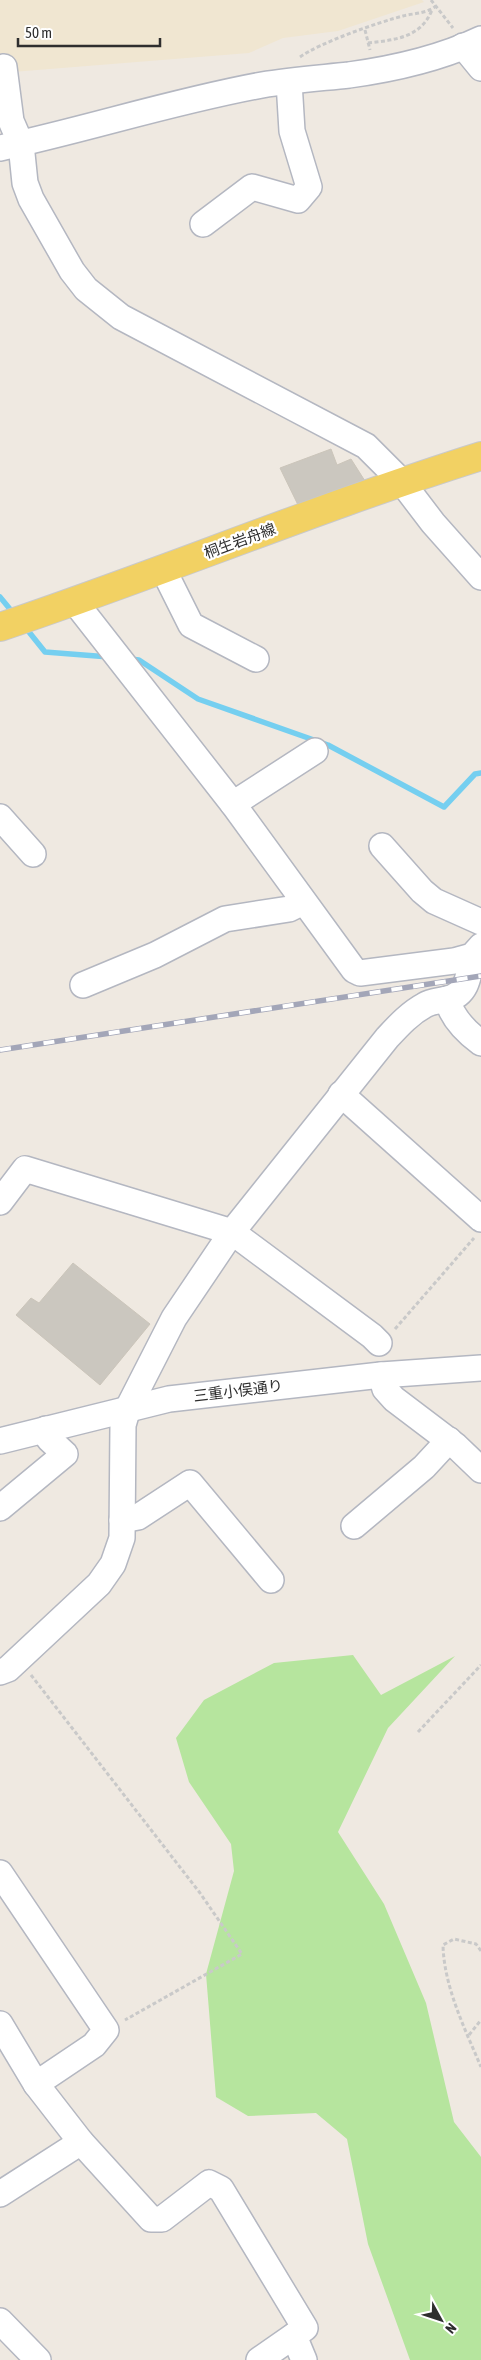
<svg xmlns="http://www.w3.org/2000/svg" width="481" height="2360" font-family="'Asap Condensed','Noto Sans JP',sans-serif">
	<rect width="100%" height="100%" fill="#efe9e1"/>
	<path fill="#f0e6d1" d="M0 0H422L424 2 338 31 283 38 249 53 0 73Z"/>
	<path fill="#b6e59e" d="M353 1655 381 1695 455 1656 388 1728 338 1832 384 1904 426 2003 454 2122 481 2157V2360H410L368 2244 347 2139 316 2113 248 2116 216 2097 206 1974 234 1871 231 1844 189 1782 176 1738 204 1700 274 1663Z"/>
	<g fill="none" stroke-linecap="round" stroke-linejoin="round">
		<g stroke="#75cff0" stroke-width="5.5">
			<path d="M0 597 14 614"/>
			<path d="M25 627 45 652 109 657"/>
			<path d="M130 659 139 660 198 699 328 745 444 807 475 774 481 773"/>
		</g>
	</g>
	<g fill="#cbc7bf" stroke="#cbc5ba">
		<path d="M331 449 337 465 351 459 365 481 300 509 280 468Z"/>
		<path d="M73 1263 150 1324 100 1385 16 1315 31 1298 39 1303Z"/>
	</g>
	<g fill="none" stroke-linecap="round" stroke-linejoin="round">
		<g stroke="#b4b7c1" stroke-width="28">
			<g id="minor">
				<path d="M463 46 481 68"/>
				<path d="M4 67 11 121 21 144 25 183 31 199 72 271 86 289 121 317 366 446 401 481 433 523 481 577"/>
				<path d="M0 148C88 129 174 101 262 85 291 80 321 78 349 75 393 69 441 58 481 39"/>
				<path d="M203 224 252 187 298 200 309 187 292 131 289 82"/>
				<path d="M163 569 191 625 256 659"/>
				<path d="M75 602 233 804 354 970 360 973 454 961 472 956 481 946"/>
				<path d="M233 804 315 751"/>
				<path d="M0 817 33 854"/>
				<path d="M382 846 422 891 434 901 481 922"/>
				<path d="M83 985 155 955 225 919 289 909 303 902"/>
				<path d="M447 999C452 1018 466 1032 481 1043"/>
				<path d="M341 1094 481 1219"/>
				<path d="M0 1202 25 1169 232 1232 372 1336 379 1343"/>
				<path d="M381 1375 385 1389 394 1399 456 1446 481 1470"/>
				<path d="M0 1441 169 1399 381 1375 481 1368"/>
				<path d="M0 1508 65 1454 49 1439 46 1429"/>
				<path d="M122 1520 138 1517 190 1483 271 1580"/>
				<path d="M354 1526 424 1467 449 1440"/>
				<path d="M0 1672 8 1669 99 1584 113 1564 122 1538 123 1425 128 1408 174 1318 232 1232 387 1038C399 1025 410 1013 425 1005 431 1001 440 1001 447 999 468 995 469 974 472 956"/>
				<path d="M0 1873 106 2030 94 2045 36 2084 81 2142 151 2219H162L209 2183 221 2189 305 2328 259 2360"/>
				<path d="M0 2024 36 2084"/>
				<path d="M0 2194 81 2142"/>
				<path d="M0 2321 38 2360"/>
				<path d="M294 2336 304 2360"/>
			</g>
		</g>
		<g stroke="#c9c9c9" stroke-width="30">
			<path id="major" d="M0 627C161 573 319 507 481 456"/>
		</g>
		<g stroke="#c9c9c9" stroke-width="3" stroke-dasharray="4 2.5" stroke-linecap="butt">
			<path d="M431 0 453 28"/>
			<path d="M365 30 370 50"/>
			<path d="M368 43C394 40 421 38 432 10"/>
			<path d="M300 57C319 43 379 22 403 16 414 13 426 14 436 6"/>
			<path d="M395 1329 474 1238"/>
			<path d="M31 1675 200 1893 242 1954 125 2020"/>
			<path d="M418 1732 481 1665"/>
			<path d="M481 1951 476 1944 454 1939 443 1945C444 1987 465 2029 481 2067"/>
			<path d="M469 2035 481 2020"/>
		</g>
		<use href="#minor" stroke="#fff" stroke-width="25"/>
		<use href="#major" stroke="#f2d163" stroke-width="28"/>
		<g stroke="#a3a6b8" stroke-width="5.5">
			<path id="rail" d="M0 1050 481 976"/>
		</g>
		<use href="#rail" stroke="#fff" stroke-width="4" stroke-dasharray="11" stroke-linecap="butt"/>
	</g>
	<g text-anchor="middle" stroke-width="4.5" stroke-linejoin="round" paint-order="stroke">
		<g font-size="15" fill="#2e2e2e" stroke="#fff">
			<text transform="translate(240 541) rotate(-20)" y="5">桐生岩舟線</text>
			<text transform="translate(238 1391) rotate(-7)" y="5">三重小俣通り</text>
		</g>
	</g>
	<g transform="translate(441 2320) rotate(130)" stroke="#ffffff" stroke-width="4" paint-order="stroke">
	<path d="M0-4L9 19L0 12L-9 19Z" fill="#2e2e2e"/>
	<text y="-8" font-size="14" font-weight="bold" text-anchor="middle" fill="#2e2e2e">N</text>
	</g>
	<path d="M18 38v8h142v-8" fill="none" stroke="#2e2e2e" stroke-width="2.5"/>
	<text x="25" y="38" font-size="15" fill="#2e2e2e" stroke="#ffffff" stroke-width="4" paint-order="stroke">50 m</text>
</svg>
